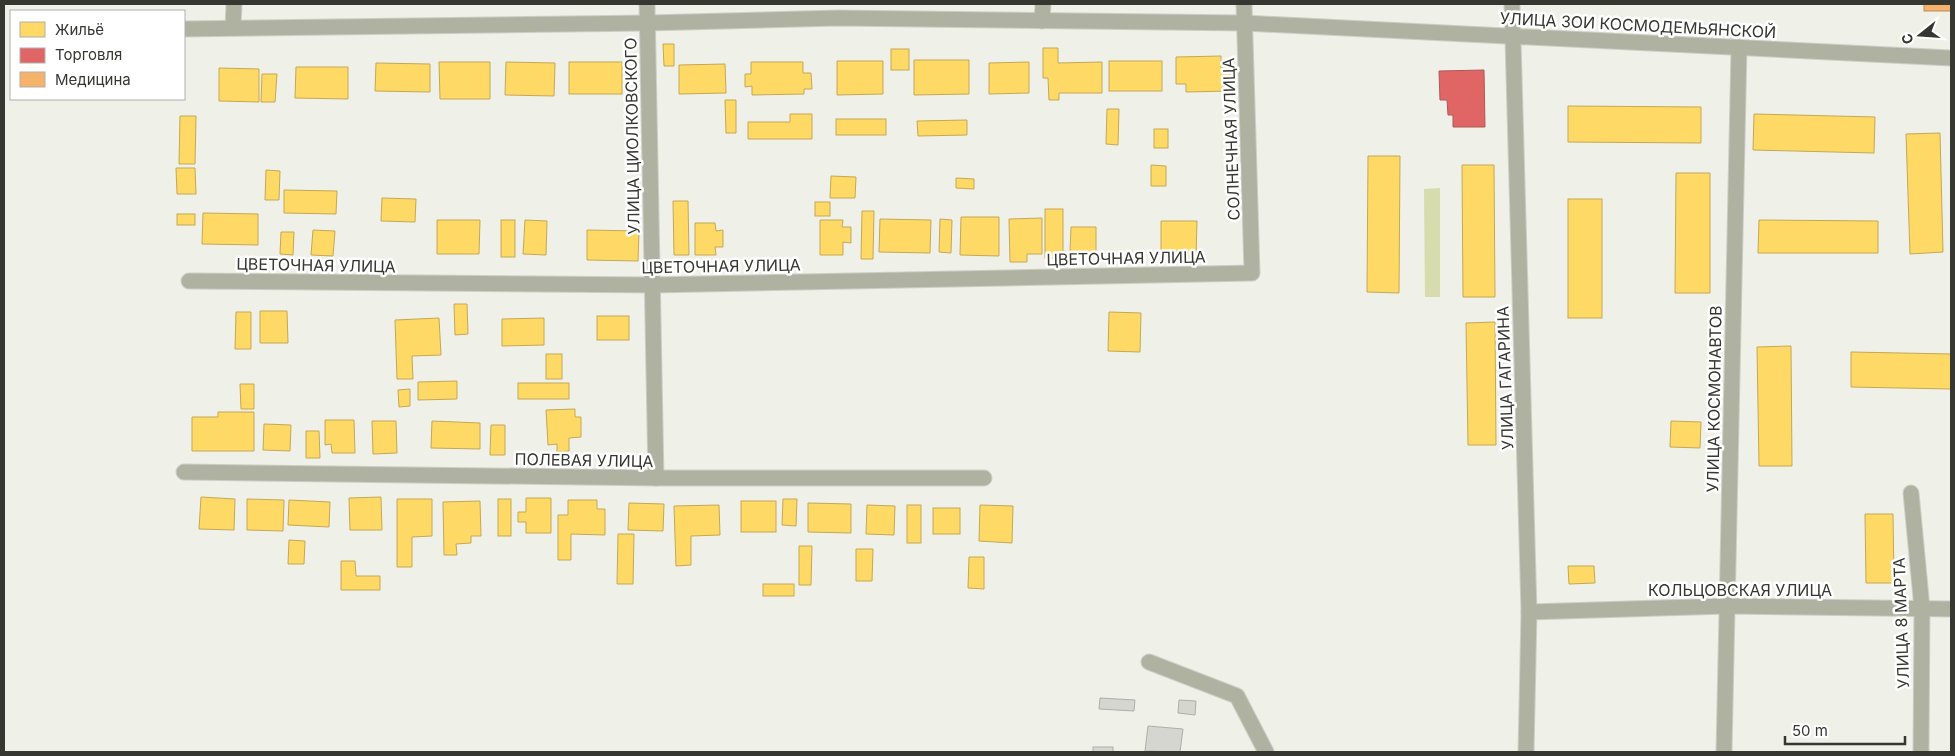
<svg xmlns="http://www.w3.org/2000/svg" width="1955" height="756" font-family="Inter,sans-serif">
	<rect width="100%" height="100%" fill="#eff0e8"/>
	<path fill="#d6dcae" d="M1440 188V297H1425L1424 189Z"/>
	<g fill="#ffd966" stroke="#c3a856">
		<path d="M663 44H674V66H664Z"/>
		<path d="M1043 48H1058V63L1102 62V93H1059V100H1049L1048 78H1043Z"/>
		<rect x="891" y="49" width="18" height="21"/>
		<path d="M1221 56V68H1230V91L1186 92V84H1176V57Z"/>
		<path d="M914 60H969V94L914 95Z"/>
		<path d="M837 61H883V94L837 95Z"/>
		<rect x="1109" y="61" width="53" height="30"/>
		<path d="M439 62H490V99H440Z"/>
		<path d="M506 62 555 63 554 96 505 95Z"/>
		<rect x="569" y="62" width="53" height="32"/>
		<path d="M751 62H803V73H811L812 89H804V94L752 95V86L745 87V74H751Z"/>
		<path d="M1029 62V93L989 94V63Z"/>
		<path d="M376 63 430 64V92L375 91Z"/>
		<path d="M725 64 726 93 679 94V65Z"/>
		<path d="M296 67H348V99L295 98Z"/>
		<path d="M219 68 259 69V102L219 101Z"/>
		<path d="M262 74H277L275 102H261Z"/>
		<path d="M725 100H736V133H726Z"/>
		<path d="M1568 106 1701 107V143L1568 142Z"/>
		<path d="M1107 109H1119L1118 145 1106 144Z"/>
		<path d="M790 114H812V139H748V122H790Z"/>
		<path d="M1754 114 1875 117 1874 153 1753 150Z"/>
		<path d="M180 116H196L195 164H179Z"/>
		<rect x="836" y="119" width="50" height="16"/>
		<path d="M967 120V135L918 136 917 121Z"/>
		<rect x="1154" y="129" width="14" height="19"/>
		<path d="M1940 133 1943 252 1910 254 1906 134Z"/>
		<path d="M1368 156H1400L1399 293 1367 292Z"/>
		<path d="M1151 165 1166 166V186H1151Z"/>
		<path d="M1462 165H1494L1495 297H1463Z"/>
		<path d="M176 168H195L196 194H177Z"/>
		<path d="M266 170 280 171 279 200H265Z"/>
		<path d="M1676 173H1710V293H1675Z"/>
		<path d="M831 176 856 177 855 198H830Z"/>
		<path d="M956 178 974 179V189L956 188Z"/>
		<path d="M284 190 337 191 336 214 284 213Z"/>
		<path d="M382 198 416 199 415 222 381 221Z"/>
		<rect x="1568" y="199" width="34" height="119"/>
		<path d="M673 201H688L689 255H674Z"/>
		<rect x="815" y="202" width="15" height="14"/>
		<rect x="1045" y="209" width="18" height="49"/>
		<path d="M862 211H874L873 259H861Z"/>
		<path d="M203 213 258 214V245L202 244Z"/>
		<rect x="177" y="214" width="18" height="11"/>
		<path d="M961 217H999V256L960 255Z"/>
		<path d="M1042 218V254H1027V262H1010L1009 219Z"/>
		<path d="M880 219 931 220 930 253 879 252Z"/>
		<path d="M940 219 952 220 951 253 939 252Z"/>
		<path d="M437 220H480L479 254H437Z"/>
		<rect x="501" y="220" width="14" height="37"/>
		<path d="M525 220 547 221 546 255 523 254Z"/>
		<path d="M820 220H843L842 227H851V243L843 242V255H820Z"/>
		<path d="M1759 220 1878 221V253H1758Z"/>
		<path d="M1161 221H1197L1196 258H1161Z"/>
		<path d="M695 223H715L716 231 723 230V247H715L716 255H695Z"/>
		<path d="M1071 227H1096V253L1070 252Z"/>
		<path d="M313 230 335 231 333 256 311 255Z"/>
		<path d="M587 230 639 231 638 261 587 260Z"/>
		<path d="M281 232H294L293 255 280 254Z"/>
		<path d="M454 304H467L468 334 455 335Z"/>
		<path d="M260 311H287L288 343H260Z"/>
		<path d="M236 312H251V349H235Z"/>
		<path d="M1109 312 1141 313 1140 352 1108 351Z"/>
		<rect x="597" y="316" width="32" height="24"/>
		<path d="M439 318 441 355 412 356 413 379H397L395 320Z"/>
		<path d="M544 318V345L502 346V319Z"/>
		<path d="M1495 322 1496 445H1468L1466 323Z"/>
		<path d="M1791 346 1792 466H1759L1757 347Z"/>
		<path d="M1851 352 1951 354V389L1851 387Z"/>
		<rect x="546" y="354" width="16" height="25"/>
		<path d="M457 381V399L418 400V382Z"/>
		<rect x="518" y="383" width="51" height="16"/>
		<path d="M240 384H254V409H241Z"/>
		<path d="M410 389V406L399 407 398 390Z"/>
		<path d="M575 409V417H581V437L569 438V451L557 452V444L548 445 546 410Z"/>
		<path d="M218 412H254V451H192V417H218Z"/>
		<path d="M325 420H354L355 453H332L331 444 325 445Z"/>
		<path d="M372 421H396L397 453 373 454Z"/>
		<path d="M432 421 480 423V449L431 448Z"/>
		<path d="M1671 421 1701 422 1700 448 1670 447Z"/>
		<path d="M264 424 291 425 290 451 263 450Z"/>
		<path d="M491 425H505V455H490Z"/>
		<path d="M306 431H319L320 458H306Z"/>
		<path d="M201 497 235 499 234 530 199 529Z"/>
		<path d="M381 497 382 530H350L349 498Z"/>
		<path d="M526 498H551V533H526V522H518V512H526Z"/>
		<path d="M247 499 284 500 283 531 247 530Z"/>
		<path d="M397 499H432V536L412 537V567H397Z"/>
		<rect x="498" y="499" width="13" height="37"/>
		<path d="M783 499H797L796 526 782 525Z"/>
		<path d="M289 500 330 502 329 527 288 525Z"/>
		<path d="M568 500H597V509H605V535L571 534V560H558V515H568Z"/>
		<path d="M480 501 481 536H471V543L456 544 457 555H444L443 502Z"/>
		<rect x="741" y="501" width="35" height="31"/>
		<path d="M629 503 664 504 663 531 628 530Z"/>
		<path d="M808 503 851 504V533L808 532Z"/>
		<path d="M719 505 720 535 691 536V565L676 566 674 506Z"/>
		<path d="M867 505 895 506 894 535 866 534Z"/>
		<rect x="907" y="505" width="14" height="38"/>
		<path d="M980 505 1013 506 1012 543 979 541Z"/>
		<rect x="933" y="508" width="27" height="26"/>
		<path d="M1865 514H1893L1894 583H1866Z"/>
		<path d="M618 534H634L633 584H617Z"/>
		<path d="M289 540 305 541 304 564H288Z"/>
		<path d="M799 546H812L811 585H799Z"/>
		<path d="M856 549H873L872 581H856Z"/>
		<path d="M969 557H984V589L968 588Z"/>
		<path d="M341 561H355L356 576H380V590H341Z"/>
		<path d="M1568 566H1594L1595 583 1569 584Z"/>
		<rect x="763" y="584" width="31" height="12"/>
	</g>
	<path fill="#e06666" stroke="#ad5856" d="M1484 70 1485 127H1453V115H1448L1447 100H1440L1439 71Z"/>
	<rect fill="#f6b26b" stroke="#bc8d5a" x="1924" y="4" width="27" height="7"/>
	<g fill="#d5d6d0" stroke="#afafa9">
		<path d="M1100 698 1135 700 1134 711 1099 709Z"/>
		<path d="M1179 700 1196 701 1195 715 1178 713Z"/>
		<path d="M1148 726 1183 729 1180 752 1145 751Z"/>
		<rect x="1093" y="747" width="20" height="5"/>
	</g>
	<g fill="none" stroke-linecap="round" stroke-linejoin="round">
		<g stroke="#cdcec8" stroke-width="17">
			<g id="minor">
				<path d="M647 4 656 478"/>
				<path d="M1512 4 1529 612 1526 752"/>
				<path d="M1042 21 1043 4"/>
				<path d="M233 27 234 4"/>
				<path d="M184 29 647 23 838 18 1244 23 1951 58"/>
				<path d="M189 281 653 285 1252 273 1244 4"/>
				<path d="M184 472 656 478H984"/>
				<path d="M1911 493 1922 608 1921 752"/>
				<path d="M1529 612 1727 606 1951 609"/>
				<path d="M1149 662 1237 696 1266 752"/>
				<path d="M1724 752 1739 47"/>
			</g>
		</g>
		<use href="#minor" stroke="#b0b2a1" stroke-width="15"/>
	</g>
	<g text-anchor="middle" stroke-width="5" stroke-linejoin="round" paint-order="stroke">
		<g font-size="16" fill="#363731" stroke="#fff">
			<text transform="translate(1638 25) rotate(3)" y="6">УЛИЦА ЗОИ КОСМОДЕМЬЯНСКОЙ</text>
			<text transform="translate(632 136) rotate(-91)" y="6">УЛИЦА ЦИОЛКОВСКОГО</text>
			<text transform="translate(1231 139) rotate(-92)" y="6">СОЛНЕЧНАЯ УЛИЦА</text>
			<text transform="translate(1126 258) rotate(-1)" y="6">ЦВЕТОЧНАЯ УЛИЦА</text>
			<text transform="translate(316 265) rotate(1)" y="6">ЦВЕТОЧНАЯ УЛИЦА</text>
			<text transform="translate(721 266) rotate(-1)" y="6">ЦВЕТОЧНАЯ УЛИЦА</text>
			<text transform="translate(1505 378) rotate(-92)" y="6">УЛИЦА ГАГАРИНА</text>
			<text transform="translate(1714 399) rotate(-89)" y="6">УЛИЦА КОСМОНАВТОВ</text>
			<text transform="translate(584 460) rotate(1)" y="6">ПОЛЕВАЯ УЛИЦА</text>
			<text x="1740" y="596">КОЛЬЦОВСКАЯ УЛИЦА</text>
			<text transform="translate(1901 623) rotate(-92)" y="6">УЛИЦА 8 МАРТА</text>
		</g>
	</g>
	<rect width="1955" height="756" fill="none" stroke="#363731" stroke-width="10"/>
	<rect x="10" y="10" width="175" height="90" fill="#ffffff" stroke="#afafad"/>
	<rect x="20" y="22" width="25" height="15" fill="#ffd966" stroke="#afafad"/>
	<text x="55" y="35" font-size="15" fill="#363731">Жильё</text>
	<rect x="20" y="48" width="25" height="15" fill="#e06666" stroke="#afafad"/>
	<text x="55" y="60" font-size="15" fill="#363731">Торговля</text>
	<rect x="20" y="72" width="25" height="15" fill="#f6b26b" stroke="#afafad"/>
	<text x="55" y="85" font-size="15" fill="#363731">Медицина</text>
	<g transform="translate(1920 35) rotate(253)" stroke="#ffffff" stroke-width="4" paint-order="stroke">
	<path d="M0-4L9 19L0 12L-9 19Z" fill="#363731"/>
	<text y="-8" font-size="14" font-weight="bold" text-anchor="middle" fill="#363731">С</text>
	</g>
	<path d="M1785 736v8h120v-8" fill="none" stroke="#363731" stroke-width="2.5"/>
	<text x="1792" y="736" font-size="15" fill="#363731" stroke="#ffffff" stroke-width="4" paint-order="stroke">50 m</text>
</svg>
